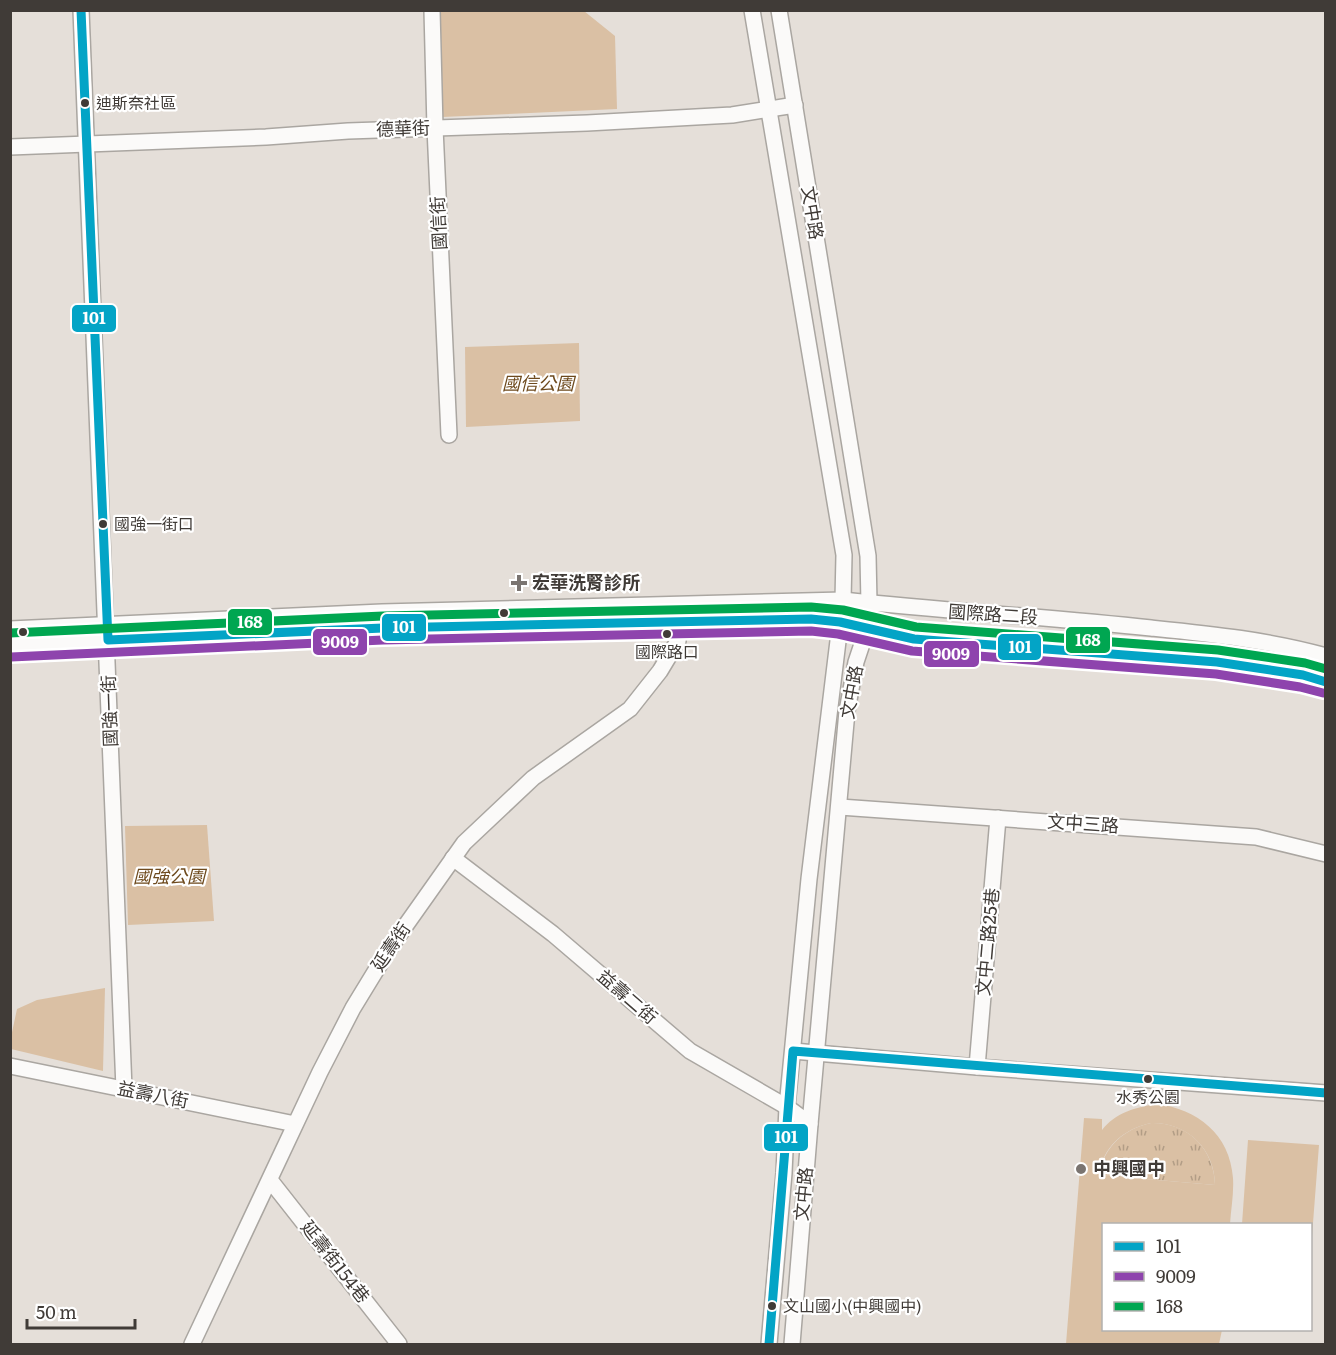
<svg xmlns="http://www.w3.org/2000/svg" width="1336" height="1355" font-family="Literata,'Noto Sans TC',serif">
	<defs>
		<pattern id="grass-tufts" width="24" height="20" patternUnits="userSpaceOnUse" patternTransform="scale(1.5)"><rect width="24" height="20" fill="#dac0a4"/><path d="M3 7l-1-3M5 7V3M7 7l1-3M15 17l-1-3M17 17v-4M19 17l1-3" fill="none" stroke="#b29d86"/></pattern>
	</defs>
	<rect width="100%" height="100%" fill="#e5dfd9"/>
	<path fill="url(#grass-tufts)" d="M1151 1123C1188 1122 1214 1149 1215 1185L1099 1175C1104 1146 1124 1129 1151 1123Z"/>
	<g fill="#dac0a4" fill-rule="evenodd">
		<path d="M439 11H584L615 36 617 109 442 117Z"/>
		<path d="M579 343 580 421 466 427 465 347Z"/>
		<path d="M207 825 214 921 128 925 125 826Z"/>
		<path d="M105 988 103 1071 11 1049V1037L17 1009 37 1000Z"/>
		<path d="M1157 1104C1197 1109 1230 1134 1233 1178 1234 1193 1231 1209 1230 1224H1104V1330H1222L1219 1344H1066L1084 1118 1102 1119V1130C1115 1113 1136 1107 1157 1104ZM1151 1123C1187 1122 1215 1149 1215 1185L1099 1175C1103 1146 1124 1129 1151 1123Z"/>
		<path d="M1248 1140 1319 1145 1312 1236H1311L1310 1224H1242Z"/>
	</g>
	<g fill="none" stroke-linecap="round" stroke-linejoin="round">
		<g stroke="#aaa6a1" stroke-width="18">
			<g id="minor">
				<path d="M81 10 124 1089"/>
				<path d="M432 10 435 128 449 435"/>
				<path d="M752 10 844 555 843 600 809 879 787 1107 784 1173 769 1344"/>
				<path d="M779 10 868 556 869 603 867 629 856 662 847 711 810 1124 792 1344"/>
				<path d="M10 147 266 137 348 131 587 123 732 115 795 105"/>
				<path d="M10 629 382 612 843 600C945 611 1048 617 1151 628 1209 634 1269 640 1326 656"/>
				<path d="M10 645 383 628 811 619 840 622 914 639 1217 662 1303 675 1326 682"/>
				<path d="M840 807 1256 837 1326 854"/>
				<path d="M453 858 553 934 690 1051 787 1107 810 1124"/>
				<path d="M793 1051 977 1067 1326 1093"/>
				<path d="M10 1066 295 1124"/>
				<path d="M977 1067 998 818"/>
				<path d="M270 1180 399 1344"/>
				<path d="M192 1344 320 1072 353 1008 389 949 464 843 533 778 630 709 660 671 678 641 679 621"/>
			</g>
		</g>
		<use href="#minor" stroke="#fbfaf9" stroke-width="15"/>
		<g stroke="#fff" stroke-width="14">
			<g id="bus-1">
				<path d="M81 10 108 640 383 628 811 619 840 622 914 639 1217 662 1303 675 1326 682"/>
				<path d="M769 1344 793 1051 1326 1093"/>
			</g>
		</g>
		<g stroke="#fff" stroke-width="14">
			<path id="bus-2" d="M11 657 383 640 811 631 838 634 912 651 1216 674 1300 687 1323 693"/>
		</g>
		<g stroke="#fff" stroke-width="14">
			<path id="bus-3" d="M10 633 383 616 811 607 843 610 916 627 1218 650 1305 663 1326 669"/>
		</g>
		<use href="#bus-1" stroke="#03a4c6" stroke-width="9"/>
		<use href="#bus-2" stroke="#8e44ad" stroke-width="9"/>
		<use href="#bus-3" stroke="#00a651" stroke-width="9"/>
	</g>
	<g fill="#403b37" stroke="#fff" stroke-width="2">
		<circle cx="85" cy="103" r="5"/>
		<circle cx="103" cy="524" r="5"/>
		<circle cx="504" cy="613" r="5"/>
		<circle cx="23" cy="632" r="5"/>
		<circle cx="667" cy="634" r="5"/>
		<circle cx="1148" cy="1079" r="5"/>
		<circle cx="772" cy="1306" r="5"/>
	</g>
	<g fill="#7a7470" stroke="#fff" stroke-width="2">
		<path d="M516 574h6v6h6v6h-6v6h-6v-6h-6v-6h6z"/>
		<circle cx="1081" cy="1169" r="6"/>
	</g>
	<g text-anchor="middle" stroke-width="4.5" stroke-linejoin="round" paint-order="stroke">
		<g font-size="16" fill="#403b37" stroke="#fff" text-anchor="start">
			<text x="96" y="109">迪斯奈社區</text>
			<text x="114" y="530">國強一街口</text>
			<text x="667" y="658" text-anchor="middle">國際路口</text>
			<text x="1148" y="1103" text-anchor="middle">水秀公園</text>
			<text x="783" y="1312">文山國小(中興國中)</text>
		</g>
		<g font-size="18" fill="#403b37" stroke="#fff">
			<text transform="translate(403 129) rotate(-2)" y="6">德華街</text>
			<text transform="translate(812 213) rotate(81)" y="6">文中路</text>
			<text transform="translate(439 223) rotate(-93)" y="6">國信街</text>
			<text transform="translate(993 615) rotate(4)" y="6">國際路二段</text>
			<text transform="translate(852 692) rotate(-80)" y="6">文中路</text>
			<text transform="translate(110 711) rotate(-92)" y="6">國強一街</text>
			<text transform="translate(1083 824) rotate(4)" y="6">文中三路</text>
			<text transform="translate(988 942) rotate(-85)" y="6">文中二路25巷</text>
			<text transform="translate(391 947) rotate(-56)" y="6">延壽街</text>
			<text transform="translate(627 997) rotate(41)" y="6">益壽二街</text>
			<text transform="translate(153 1095) rotate(11)" y="6">益壽八街</text>
			<text transform="translate(804 1194) rotate(-85)" y="6">文中路</text>
			<text transform="translate(335 1262) rotate(52)" y="6">延壽街154巷</text>
		</g>
		<g font-size="18" font-style="italic" fill="#6e4a1d" stroke="#fff">
			<text x="538" y="390">國信公園</text>
			<text x="169" y="883">國強公園</text>
		</g>
		<g font-size="18" font-weight="bold" fill="#403b37" stroke="#fff" text-anchor="start">
			<text x="532" y="589">宏華洗腎診所</text>
			<text x="1093" y="1175">中興國中</text>
		</g>
	</g>
	<g stroke="#fff" stroke-width="2">
		<rect x="71" y="304" width="46" height="29" rx="6" fill="#03a4c6"/>
		<rect x="227" y="608" width="46" height="28" rx="6" fill="#00a651"/>
		<rect x="381" y="613" width="46" height="29" rx="6" fill="#03a4c6"/>
		<rect x="1065" y="626" width="46" height="28" rx="6" fill="#00a651"/>
		<rect x="312" y="628" width="56" height="28" rx="6" fill="#8e44ad"/>
		<rect x="997" y="633" width="45" height="28" rx="6" fill="#03a4c6"/>
		<rect x="923" y="640" width="57" height="28" rx="6" fill="#8e44ad"/>
		<rect x="763" y="1123" width="46" height="29" rx="6" fill="#03a4c6"/>
	</g>
	<g font-size="16" text-anchor="middle" font-weight="bold" fill="#fff">
		<text x="94" y="324">101</text>
		<text x="250" y="628">168</text>
		<text x="404" y="633">101</text>
		<text x="1088" y="646">168</text>
		<text x="340" y="648">9009</text>
		<text x="1020" y="653">101</text>
		<text x="951" y="660">9009</text>
		<text x="786" y="1143">101</text>
	</g>
	<rect width="1336" height="1355" fill="none" stroke="#403b37" stroke-width="24"/>
	<rect x="1102" y="1223" width="210" height="108" fill="#ffffff" stroke="#b3b1af" stroke-width="1.5"/>
	<rect x="1114" y="1242" width="30" height="9" fill="#03a4c6" stroke="#b3b1af" stroke-width="1.5"/>
	<text x="1156" y="1253" font-size="18" fill="#403b37">101</text>
	<rect x="1114" y="1272" width="30" height="9" fill="#8e44ad" stroke="#b3b1af" stroke-width="1.5"/>
	<text x="1156" y="1283" font-size="18" fill="#403b37">9009</text>
	<rect x="1114" y="1302" width="30" height="9" fill="#00a651" stroke="#b3b1af" stroke-width="1.5"/>
	<text x="1156" y="1313" font-size="18" fill="#403b37">168</text>
	<path d="M27 1319v9h108v-9" fill="none" stroke="#403b37" stroke-width="3"/>
	<text x="36" y="1319" font-size="18" fill="#403b37" stroke="#ffffff" stroke-width="4.5" paint-order="stroke">50 m</text>
</svg>
